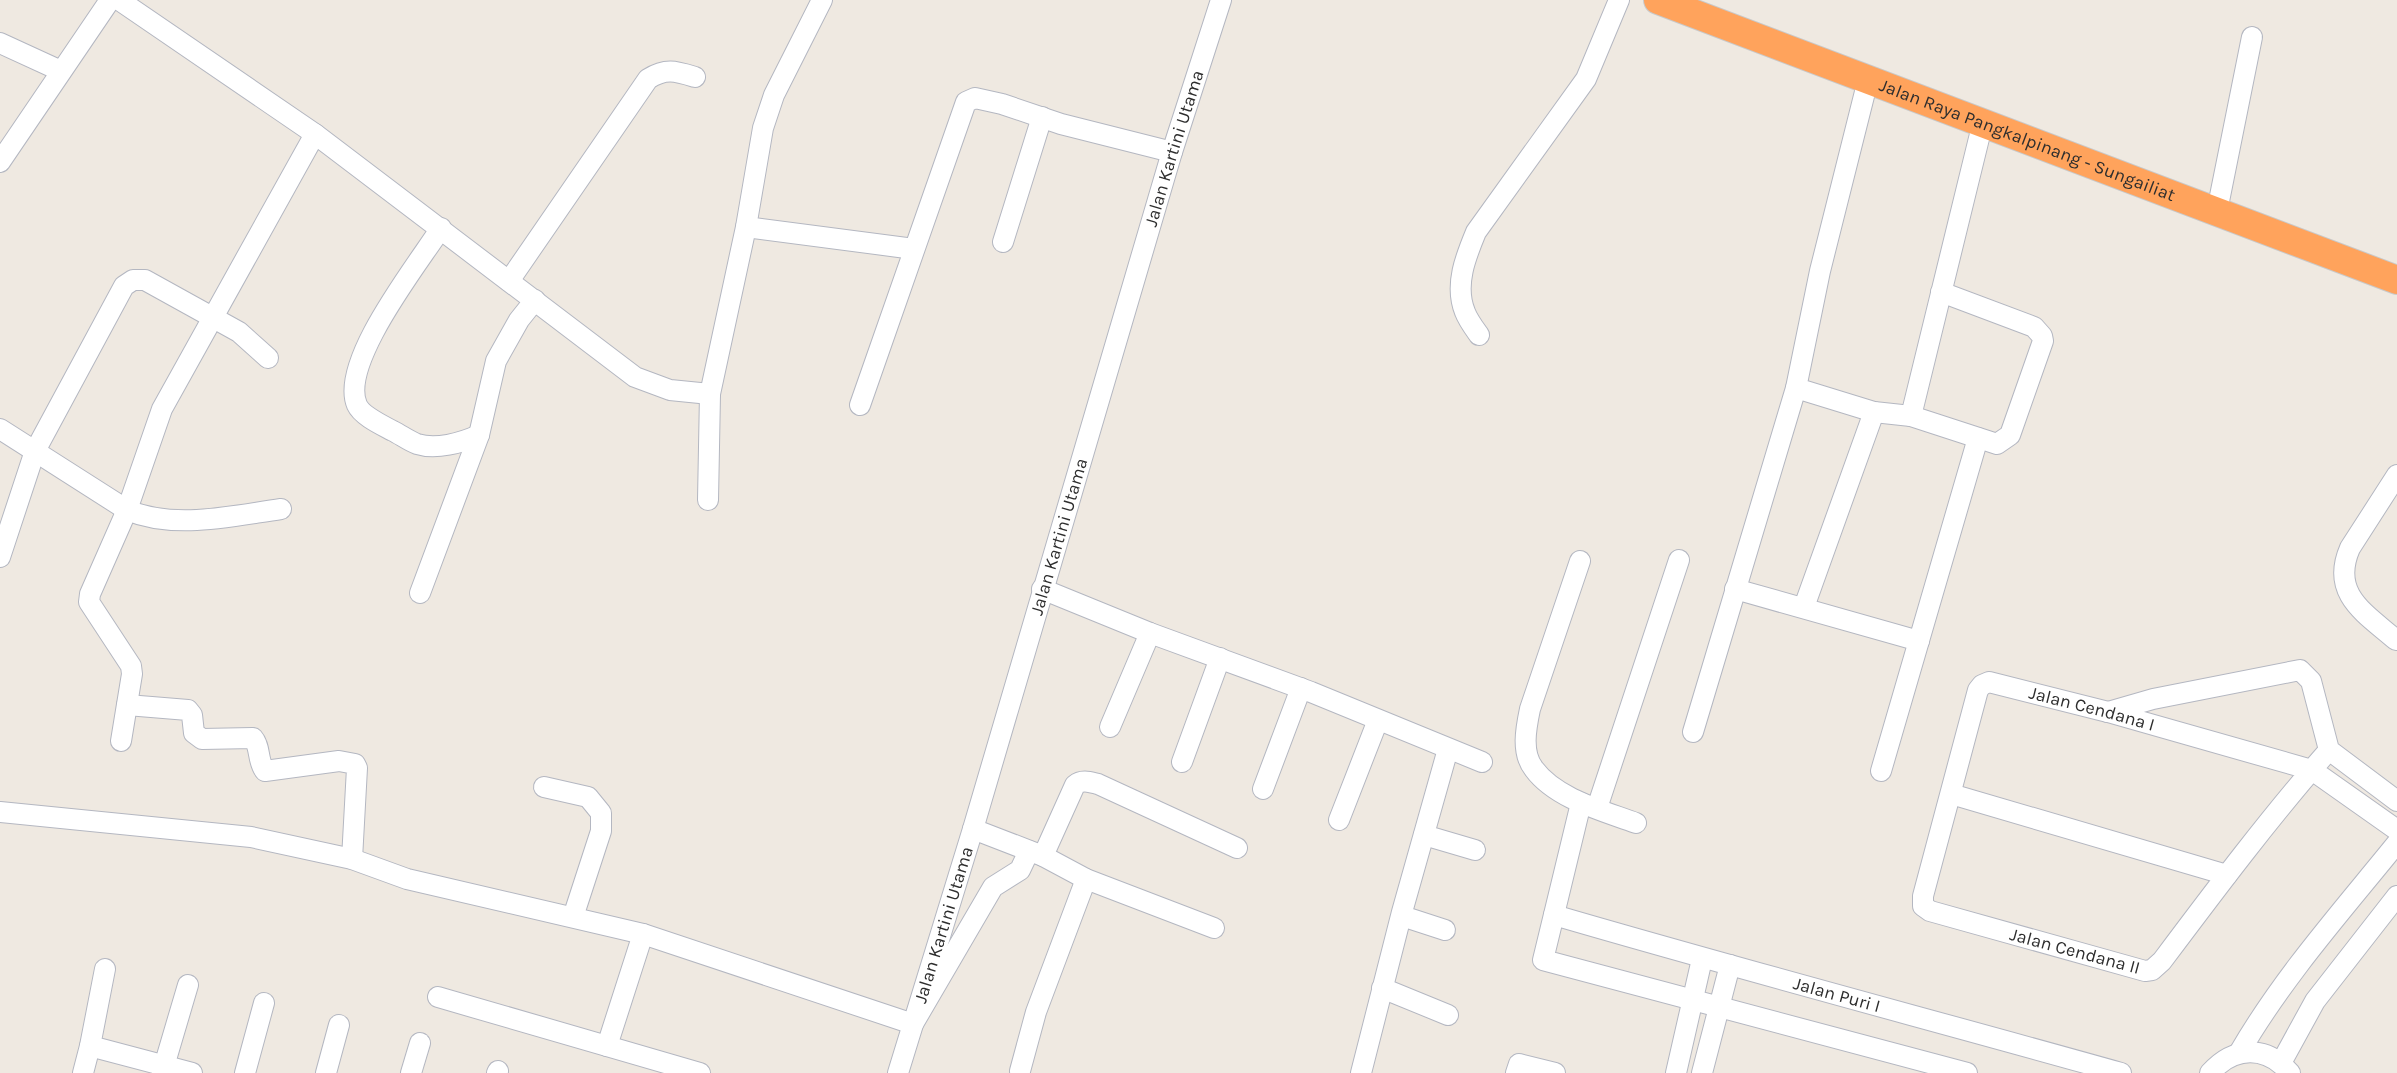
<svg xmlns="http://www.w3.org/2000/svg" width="2397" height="1073" font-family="Karla,sans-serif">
	<rect width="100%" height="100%" fill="#efe9e1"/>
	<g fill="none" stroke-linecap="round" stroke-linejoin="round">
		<g stroke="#b4b7c1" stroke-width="22">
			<g id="minor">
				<path d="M119 0 315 134 635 377 670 390 710 394"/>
				<path d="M0 43 61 71"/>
				<path d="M1868 80 1820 271 1796 388 1874 412 1911 416 1983 122"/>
				<path d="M0 162 110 0"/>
				<path d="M2217 211 2252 37"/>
				<path d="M746 227 914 249"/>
				<path d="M441 228C418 264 339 363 357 405 362 416 382 425 393 431 401 435 409 441 417 444 436 450 461 443 479 435"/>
				<path d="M1003 242 1042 117"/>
				<path d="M509 281 648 79C666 68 675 71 695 77"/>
				<path d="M1479 335C1474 328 1468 320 1465 312 1454 285 1466 256 1476 232L1586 79 1619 0"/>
				<path d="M860 405 966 102 975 98 1002 104 1061 124 1172 152"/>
				<path d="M1911 416 1997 444 2010 435 2043 341 2042 336 2034 327 1941 292"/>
				<path d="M0 429 127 510C175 530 231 516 281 509"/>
				<path d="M708 500 710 394 746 227 763 128 774 95 822 0"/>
				<path d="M0 557 35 451 124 286 133 280H145L239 332 268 358"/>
				<path d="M1580 561 1530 709C1526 728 1521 753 1534 769 1556 799 1604 811 1636 823"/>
				<path d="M1042 589 1150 633 1311 692 1482 762"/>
				<path d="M1735 589 1919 641"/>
				<path d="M420 593 479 435 496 361 519 320 535 300"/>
				<path d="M1804 607 1874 412"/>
				<path d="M2396 640C2365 613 2330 594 2350 548L2397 475"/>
				<path d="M127 705 188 710 192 715 194 733 202 739 253 738C261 747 257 761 265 771L339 761 355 764 357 768 352 859"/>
				<path d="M2108 712 2153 699 2300 670 2311 681 2329 750 2397 801"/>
				<path d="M1110 727 1150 633"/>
				<path d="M1693 732 1796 388"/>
				<path d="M121 741 132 674 131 666 89 602 90 594 127 510 162 409 315 134"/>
				<path id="s1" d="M2329 750C2270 817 2216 889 2162 961L2152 970 2145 971 1930 911 1923 906V896L1978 690 1982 685 1989 682 2108 712 2312 770 2397 830"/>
				<path d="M1182 762 1220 658"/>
				<path d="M1881 771 1978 438"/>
				<path d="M544 787 588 797 601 813V831L573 917"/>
				<path d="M1263 789 1301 688"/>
				<path d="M1951 794 2227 875"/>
				<path d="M1581 803 1543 960 1967 1073"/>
				<path d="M1597 808 1679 560"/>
				<path d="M0 812 251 837 352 859 407 879 643 934 913 1024 993 887 1020 870 1029 851"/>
				<path d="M1339 820 1378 720"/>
				<path d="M973 829 1043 856 1075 785C1082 779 1090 782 1098 784L1237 848"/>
				<path d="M1424 835 1475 850"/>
				<path d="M1043 856 1086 879 1214 928"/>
				<path id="s2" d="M1554 915C1742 970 1932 1020 2121 1073"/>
				<path d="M1402 916 1445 930"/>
				<path d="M105 969 90 1046 192 1073"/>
				<path d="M1382 988 1448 1015"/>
				<path d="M438 997 700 1073"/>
				<path d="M607 1046 643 934"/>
				<path d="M2239 1053C2283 977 2342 911 2397 843"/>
				<path d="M2281 1063 2315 1001 2397 896"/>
				<path d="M1020 1071 1036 1012 1086 879"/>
				<path d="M83 1073 90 1046"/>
				<path d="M162 1073 188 985"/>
				<path d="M245 1073 264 1003"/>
				<path d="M326 1073 339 1025"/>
				<path d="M411 1073 420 1043"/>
				<path d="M497 1073 498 1071"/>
				<path id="s3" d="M898 1073 973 829 1172 152 1221 0"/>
				<path d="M1361 1073 1402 912 1448 749"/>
				<path d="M1516 1073 1519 1064 1555 1073"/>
				<path d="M1676 1073 1702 959"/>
				<path d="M1702 1073 1730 965"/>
				<path d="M2210 1073C2234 1046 2266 1045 2290 1073"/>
			</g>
		</g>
		<g stroke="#c9c9c9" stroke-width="30">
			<g id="highway">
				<path id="s4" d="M1658 0 2397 280"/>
			</g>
		</g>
		<use href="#minor" stroke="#fff" stroke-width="20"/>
		<use href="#highway" stroke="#ffa35c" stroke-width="28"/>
	</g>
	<g text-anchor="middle" stroke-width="4.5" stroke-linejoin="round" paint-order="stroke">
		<g font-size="18" fill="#2e2e2e" stroke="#fff">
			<text dy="6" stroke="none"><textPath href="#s4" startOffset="395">Jalan Raya Pangkalpinang - Sungailiat</textPath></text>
			<text dy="6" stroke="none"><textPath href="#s3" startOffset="965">Jalan Kartini Utama</textPath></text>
			<text dy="6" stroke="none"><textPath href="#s3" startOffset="560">Jalan Kartini Utama</textPath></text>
			<text dy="6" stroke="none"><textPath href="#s1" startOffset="865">Jalan Cendana I</textPath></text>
			<text dy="6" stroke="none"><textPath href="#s3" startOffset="155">Jalan Kartini Utama</textPath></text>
			<text transform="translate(2075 951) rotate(15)" y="6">Jalan Cendana II</text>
			<text dy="6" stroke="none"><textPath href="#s2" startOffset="294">Jalan Puri I</textPath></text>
		</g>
	</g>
</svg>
